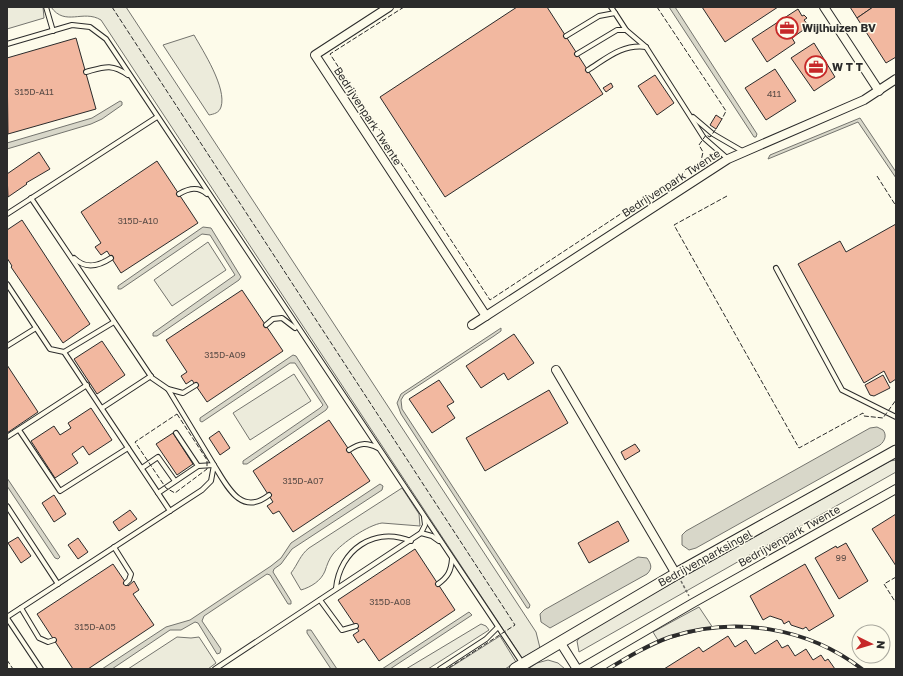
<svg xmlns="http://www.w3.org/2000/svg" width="903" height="676" font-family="'Golos Text',sans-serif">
	<rect width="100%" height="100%" fill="#fdfbea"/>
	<g fill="#ecebdb" stroke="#74746e">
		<path d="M7 7H43L44 18 7 29Z"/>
		<path d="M51 7H126L536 632 540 648 522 658 101 20C83 9 65 27 51 7Z"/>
		<path d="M194 35C203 51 227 88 221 107 219 113 214 114 209 115L163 45Z"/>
		<path d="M208 242 226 270 172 306 154 280Z"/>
		<path d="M294 374 311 401 250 440 233 413Z"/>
		<path d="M896 460V472L579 652 577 641 583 633 890 461Z"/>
		<path d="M402 488 419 514 420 526 382 523C368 525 342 543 333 554 329 559 327 565 325 571 321 581 311 587 301 590L291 573C298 564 300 555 309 548Z"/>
		<path d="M699 607 713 628 682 635 659 642 653 632Z"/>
		<path d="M481 624 486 626 489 630 428 669H406Z"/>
		<path d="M500 636 516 662 505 669H448Z"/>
		<path d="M177 637 191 638 199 637 216 663 208 669H128Z"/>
		<path d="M548 660 558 663 565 669H528L537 663Z"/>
	</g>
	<g fill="#d8d7c9" stroke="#74746e">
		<path d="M669 7H675L757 134 756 137H754Z"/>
		<path d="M120 101 122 102V105L102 119 91 124 7 149V143L92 118Z"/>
		<path d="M860 118 896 172V178L858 122 768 159 770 155Z"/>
		<path d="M203 227 211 228 241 277 239 280 157 336H153V333L235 275 210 235 202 234 121 289H118V286Z"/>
		<path d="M501 328V331L494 336 404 395 401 400 402 409 530 605 529 608H527L401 414 397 403 401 394Z"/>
		<path d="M293 355 296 356 328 407 326 410 247 464H243V461L320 408 323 405 295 363H290L202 422 200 421V418Z"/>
		<path d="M877 427 883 430C887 435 885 441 880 445L696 548 689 550 682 545V535L686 531 870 428Z"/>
		<path d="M7 478 60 557 58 559 55 558 7 486Z"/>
		<path d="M380 484 383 486 382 490 292 549 281 564 274 569 273 572 291 601V604H288L270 575 267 574 204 616 202 621 221 649 220 653 217 654 198 623 195 622 181 630H170L112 669H102L166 627 190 620 271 566 281 558 291 543Z"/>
		<path d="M638 557 647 558C651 564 653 568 647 574L550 628 541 622 540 614 544 610Z"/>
		<path d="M469 612 472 615 390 669H382Z"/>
		<path d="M307 630H311L337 669H331L307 633Z"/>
	</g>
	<g fill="#f2b8a0" stroke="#2b2b2b">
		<path d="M517 7H547L603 94 445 197 380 97Z"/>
		<path d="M702 7H778L725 42Z"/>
		<path d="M850 7H873L857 18Z"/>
		<path d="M873 7H896V57L886 63 857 18Z"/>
		<path d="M798 9 802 16 804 15 807 18 804 20 809 26 792 38 795 43 767 62 752 39Z"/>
		<path d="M76 38 96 109 8 134 7 58Z"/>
		<path d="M814 43 835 77 814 91 791 58Z"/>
		<path d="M775 69 796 101 766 120 745 88Z"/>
		<path d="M655 75 674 103 657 115 638 86Z"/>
		<path d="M611 83 613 87 606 92 603 88Z"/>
		<path d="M716 115 722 119 716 129 710 125Z"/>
		<path d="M39 152 50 169 26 183 27 184 8 197 7 174Z"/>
		<path d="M157 161 198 223 121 273 107 251 101 255 95 247 101 243 81 212Z"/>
		<path d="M22 220 90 324 63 343 11 267 12 266 7 258V230Z"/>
		<path d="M896 224V379L890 383 884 371 864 383 798 264 840 241 846 252Z"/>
		<path d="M242 290 283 351 207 402 192 380 186 384 181 376 187 372 166 340Z"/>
		<path d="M514 334 534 363 508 380 504 373 481 388 466 366Z"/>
		<path d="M102 341 125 375 97 394 74 359Z"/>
		<path d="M7 365 38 412 7 433Z"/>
		<path d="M883 375 890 388 874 396 870 395 865 385Z"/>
		<path d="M439 380 454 402 447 406 455 418 432 433 409 399Z"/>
		<path d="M549 390 568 423 485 471 466 438Z"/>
		<path d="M91 408 112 440 89 455 83 446 72 454 78 463 55 478 31 441 54 426 60 435 71 428 68 423Z"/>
		<path d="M329 420 370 481 293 532 279 511 273 514 267 506 273 502 253 471Z"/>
		<path d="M219 431 230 448 220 455 209 438Z"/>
		<path d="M173 433 193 464 177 475 156 444Z"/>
		<path d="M635 444 640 451 625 460 621 452Z"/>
		<path d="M54 495 66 514 54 522 42 503Z"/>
		<path d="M130 510 137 519 119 531 113 522Z"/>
		<path d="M896 514V566L872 529Z"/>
		<path d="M618 521 629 541 589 563 578 543Z"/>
		<path d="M18 537 31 556 21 563 8 543Z"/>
		<path d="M78 538 88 552 78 559 68 545Z"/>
		<path d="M846 543 868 581 839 599 815 558 836 546 837 548Z"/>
		<path d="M415 549 455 610 379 661 364 639 358 643 353 635 359 631 338 600Z"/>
		<path d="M113 564 128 586 134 581 139 590 133 594 154 625 88 669H73L37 614Z"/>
		<path d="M805 564 834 616 809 631 806 627 803 629 791 625 789 621 784 624 782 620 770 616 763 620 750 596Z"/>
		<path d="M728 636 735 647 746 640 755 654 777 640 782 648 788 645 795 656 806 649 813 660 821 655 825 661 828 659 835 669H664L699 647 703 652Z"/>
	</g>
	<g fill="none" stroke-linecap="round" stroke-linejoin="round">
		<g stroke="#2b2b2b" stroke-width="6">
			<g id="lane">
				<path d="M46 7 53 31"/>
				<path d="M611 7 615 13"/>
				<path d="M566 36 599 16 615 13 626 30"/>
				<path d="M7 44 72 25 90 27 106 39 523 664"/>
				<path d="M577 54 617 30H626L646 47 704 138 728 159"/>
				<path d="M588 70C607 58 622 44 646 47"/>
				<path d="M86 72C104 67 111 63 128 75"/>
				<path d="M693 117 713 134 744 152"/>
				<path d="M179 194C189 188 198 186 207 194"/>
				<path d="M7 214 157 117"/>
				<path d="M74 258C86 270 99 266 111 258"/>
				<path d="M776 268 842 390 896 417"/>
				<path d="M7 284 50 349 64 352 170 511"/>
				<path d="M266 325 273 319 282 318 295 328"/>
				<path d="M7 346 36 328"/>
				<path d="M64 352 114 322"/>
				<path d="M168 389 183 393 196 385"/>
				<path d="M102 408 151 376"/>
				<path d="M19 430 60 491 128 448"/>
				<path d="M176 433 198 466"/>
				<path d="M7 437 87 385"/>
				<path d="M349 450C360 443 366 442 378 448"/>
				<path d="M142 468 158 457 175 481"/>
				<path d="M158 493 198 466 214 465C227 486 241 517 269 495"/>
				<path d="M7 506 58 584"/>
				<path d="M421 533 432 536 439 541"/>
				<path d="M114 547 131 574 129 580 126 583"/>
				<path d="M438 584C448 577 451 571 452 559"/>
				<path d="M336 588C340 550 374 526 411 541"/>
				<path d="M320 600 342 630 356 626"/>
				<path d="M21 608 39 638 48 642 54 640"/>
				<path d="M7 617 202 490 211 481 214 465 168 389 152 378 31 198"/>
				<path d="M7 618 41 669"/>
				<path d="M215 669 421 533 425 525 424 517"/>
				<path d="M440 669 486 639 498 627"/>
			</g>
		</g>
		<g stroke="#2b2b2b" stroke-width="10">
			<g id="street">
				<path d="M389 7 315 55 486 316"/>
				<path d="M824 7 879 91"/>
				<path d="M472 325 728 159 864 100 896 79"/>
				<path d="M556 370 676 574"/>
				<path d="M560 642 577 669"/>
				<path d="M580 669 693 603 896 489"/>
			</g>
		</g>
		<g stroke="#2b2b2b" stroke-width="13">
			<path id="secondary" d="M515 669 676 574 896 451"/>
		</g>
		<path stroke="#6a6964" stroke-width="1.5" stroke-dasharray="3 2" stroke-linecap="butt" d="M681 581 689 596"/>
		<use href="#lane" stroke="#fdfbea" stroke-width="4"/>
		<use href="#street" stroke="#fdfbea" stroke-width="8"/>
		<use href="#secondary" stroke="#fdfbea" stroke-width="11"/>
		<g stroke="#2b2b2b" stroke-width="4">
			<path id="rail" d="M608 669C628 657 648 645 670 637 735 616 807 627 862 669"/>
		</g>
		<use href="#rail" stroke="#fdfbea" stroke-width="2.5" stroke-dasharray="8" stroke-linecap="butt"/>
		<g stroke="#2b2b2b" stroke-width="1" stroke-dasharray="5 2" stroke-linecap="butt">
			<path d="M112 7 515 625 447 669"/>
			<path d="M404 7 330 54 490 300 701 161 703 152 699 145 706 135 710 137 716 129"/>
			<path d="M657 7 726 111 722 119"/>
			<path d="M877 176 896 206"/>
			<path d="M727 196 674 225 799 448 863 413 864 416 883 418 896 400"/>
			<path d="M177 414 207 460V469L175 493 166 488 135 442Z"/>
			<path d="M896 577 884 584 896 603"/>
			<path d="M7 660 13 669"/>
		</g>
	</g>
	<defs>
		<g id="office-ring" transform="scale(1.15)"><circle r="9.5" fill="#fdfbea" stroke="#c62828" stroke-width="1.5"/><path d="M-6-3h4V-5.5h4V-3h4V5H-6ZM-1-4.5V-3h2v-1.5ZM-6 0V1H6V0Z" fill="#c62828"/></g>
	</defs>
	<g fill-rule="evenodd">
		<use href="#office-ring" x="787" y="28"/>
		<use href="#office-ring" x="816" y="67"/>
	</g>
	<g text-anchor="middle" stroke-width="3" stroke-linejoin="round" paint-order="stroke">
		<g font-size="9" fill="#5d4e48">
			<text x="34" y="95">315D-A11</text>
			<text x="774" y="97">411</text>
			<text x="138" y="224">315D-A10</text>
			<text x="225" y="358">315D-A09</text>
			<text x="303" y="484">315D-A07</text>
			<text x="841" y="561">99</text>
			<text x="390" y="605">315D-A08</text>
			<text x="95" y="630">315D-A05</text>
		</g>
		<g font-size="11" font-weight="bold" fill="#2b2b2b" stroke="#fdfbea" text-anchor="start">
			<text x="802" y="32">Wijlhuizen BV</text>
			<text x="832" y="71">W T T</text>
		</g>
		<g font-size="11" fill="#2b2b2b" stroke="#fdfbea">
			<text transform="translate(368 116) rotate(57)" y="4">Bedrijvenpark Twente</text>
			<text transform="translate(671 183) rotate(-33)" y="4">Bedrijvenpark Twente</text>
			<text transform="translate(789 536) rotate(-29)" y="4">Bedrijvenpark Twente</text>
			<text transform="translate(705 558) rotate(-29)" y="4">Bedrijvenparksingel</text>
		</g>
	</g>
	<rect width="903" height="676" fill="none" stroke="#2b2b2b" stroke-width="16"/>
	<g transform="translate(871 644) rotate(95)"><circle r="19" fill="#fdfbea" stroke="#a9a89e"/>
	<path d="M0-3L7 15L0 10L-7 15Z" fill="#c62828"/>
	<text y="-6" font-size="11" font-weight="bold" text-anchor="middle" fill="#2b2b2b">N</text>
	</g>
</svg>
